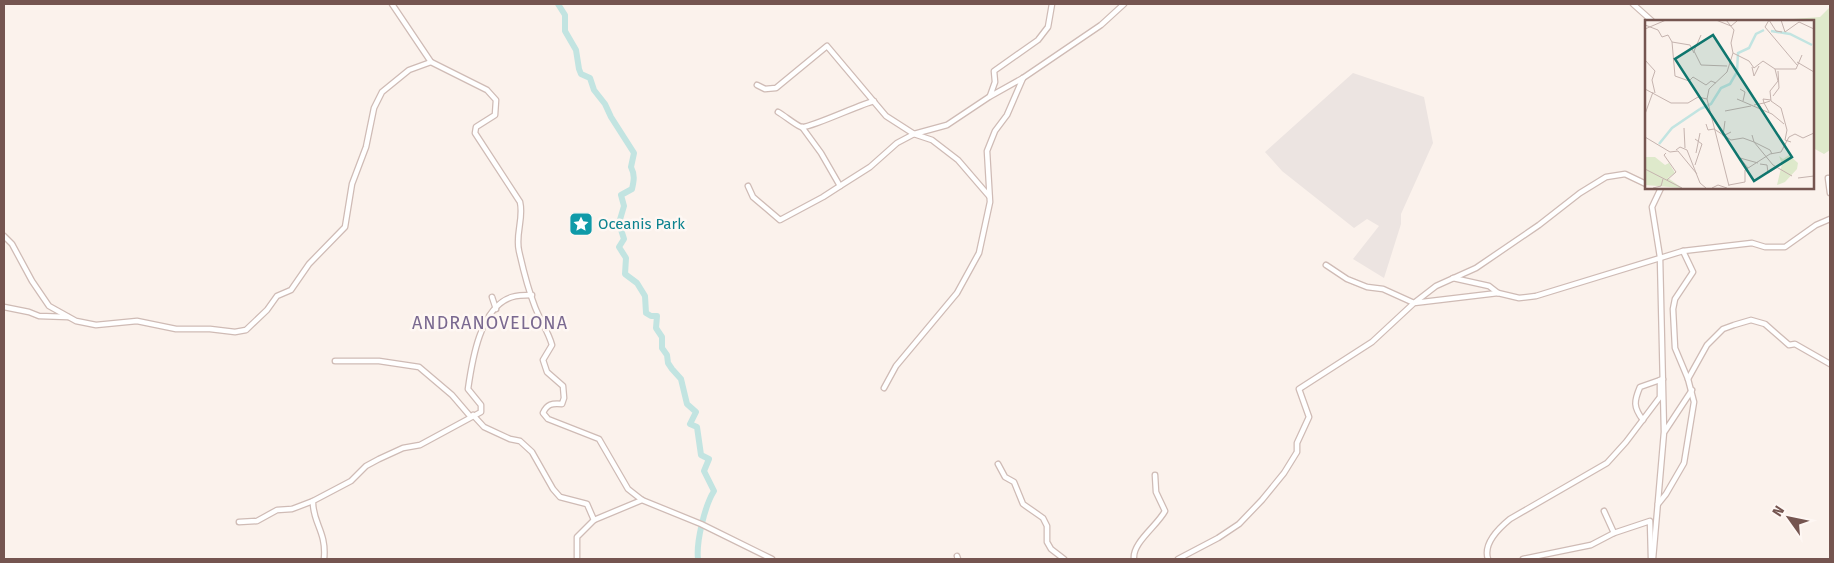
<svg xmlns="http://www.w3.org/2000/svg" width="1834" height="563" font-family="'Fira Sans',sans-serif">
	<rect width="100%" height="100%" fill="#fbf2ec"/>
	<path fill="#ece4e1" d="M1353 73 1424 97 1433 143 1401 214V224L1384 278 1353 259 1379 226 1367 219 1354 228 1282 171 1265 152Z"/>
	<path fill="#dee9cb" d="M1830 7V150L1824 154 1813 148V21H1792L1793 19 1820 17Z"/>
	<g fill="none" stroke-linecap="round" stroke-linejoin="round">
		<path stroke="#c2e4e1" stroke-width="6" d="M558 4 565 15V31L576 50 579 69 581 74 590 78 594 90 605 104 611 117 634 153 631 167C635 175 634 180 632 189L621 195 624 206 619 223 624 239 619 247 626 258 625 274 637 283 645 296 646 313 651 316H657L656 328 662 337V348L667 355 668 363 672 369 681 379 687 404 696 412 690 424 697 427 701 455 709 459 704 471 714 491C705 505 696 542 698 559"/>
		<g stroke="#cfbbb5" stroke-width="7">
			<g id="minor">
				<path d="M392 4 431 62 487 90 496 100 495 115 476 127 475 133 520 202C524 219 515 234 519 251 523 269 528 289 535 307 540 320 548 331 552 345L543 360 547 372 563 386 564 398 562 404C552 403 547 404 543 413L548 419 599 439 628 489 642 500 701 524 772 559"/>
				<path d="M1633 4 1652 21"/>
				<path d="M757 85 765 89 776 88 827 46 886 116 914 134 932 140 958 160 989 196"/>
				<path d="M990 96 995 82 994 71 1038 40 1048 27 1052 4"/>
				<path d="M778 112C785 116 794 124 801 127 808 129 861 104 874 101"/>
				<path d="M1828 178 1830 193"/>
				<path d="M748 186 753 197 780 220 823 197 840 186 821 153 802 127"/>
				<path d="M840 186 870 167 897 143 914 134 947 125 989 97 1023 78 1101 25 1124 4"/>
				<path d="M4 236 12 244 32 281 49 306 76 321 96 325 137 321 176 329H210L235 332 246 330 267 310 277 296 291 290 309 264 345 227 352 184 366 147 374 108 382 92 409 70 431 62"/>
				<path d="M1326 265 1347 279 1367 287 1383 289 1414 303 1436 286 1476 268 1539 225 1580 193 1606 177 1625 174 1646 184"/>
				<path d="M1453 278 1489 286 1498 293"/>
				<path d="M492 297 496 309"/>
				<path d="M4 307 29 312 39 316 68 317"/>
				<path d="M335 361H379L419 367 452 395 470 416"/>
				<path d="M1688 379 1707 345 1723 329 1734 325 1751 320 1765 324 1789 345 1795 344 1830 364"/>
				<path d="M884 388 896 366 957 293 979 253 990 202 987 151 995 131 1007 115 1023 78"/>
				<path d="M473 415 484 427 510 439 520 441 532 452 553 489 560 497 587 504 594 520"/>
				<path d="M1643 420C1633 407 1634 401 1640 387L1660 380"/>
				<path d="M1665 431 1692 390"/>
				<path d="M998 464 1005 477 1014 482 1023 504 1043 518 1047 526V542L1051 549 1064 559"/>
				<path d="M1658 504 1666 494 1684 463 1694 402 1688 379 1675 348 1673 309 1675 299 1693 272 1683 251"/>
				<path d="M1604 511 1614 533"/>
				<path d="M239 522 257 521 277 510 292 509 313 501"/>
				<path d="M957 556 958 559"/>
				<path d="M324 559C327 532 312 522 313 501L351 481 366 466 379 459 403 448 420 445 481 412V405L468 389C472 361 480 307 512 297 518 295 526 295 532 295"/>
				<path d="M577 559V537L594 520 642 500"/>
				<path d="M1134 559C1132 543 1157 526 1165 511L1156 492 1155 475"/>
				<path d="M1178 559 1218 538 1239 524 1262 500 1284 473 1297 452V443L1309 417 1299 389 1372 342 1414 303 1498 293 1519 298 1536 296 1683 251 1752 243 1765 247H1785L1816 225 1830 219"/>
				<path d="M1488 559C1483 544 1499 528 1510 519L1607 463 1626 442 1660 397V380L1663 379"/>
				<path d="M1523 559 1591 545 1614 533 1650 521 1651 558"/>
				<path d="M1653 559 1664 432 1660 257 1652 207 1661 188"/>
			</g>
		</g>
		<use href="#minor" stroke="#fff" stroke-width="4.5"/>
	</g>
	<defs>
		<g id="sight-square" transform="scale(1.25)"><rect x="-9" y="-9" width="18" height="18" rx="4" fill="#0f9aa8" stroke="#fef7f3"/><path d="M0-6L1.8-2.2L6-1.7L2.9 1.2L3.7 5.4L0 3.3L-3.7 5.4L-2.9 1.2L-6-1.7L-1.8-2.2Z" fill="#fff"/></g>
	</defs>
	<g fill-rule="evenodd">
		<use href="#sight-square" x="581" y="224"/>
	</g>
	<g text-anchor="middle" stroke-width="5" stroke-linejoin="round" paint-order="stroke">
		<g font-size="15" fill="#0d838f" stroke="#fef7f3" text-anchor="start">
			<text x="598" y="229">Oceanis Park</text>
		</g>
		<g font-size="18" letter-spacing="1" fill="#7a6990" stroke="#fef7f3">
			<text x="490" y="329">ANDRANOVELONA</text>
		</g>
	</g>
	<g transform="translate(1645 20)">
		<rect width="169" height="169" fill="#fbf2ec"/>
		<path d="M144 135 153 143 152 149 140 162 132 165 137 144 134 136 138 139ZM0 137H10L20 145 24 143 30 153 23 158 37 168 0 165Z" fill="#dee9cb"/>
		<path fill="none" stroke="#c2e4e1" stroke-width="2.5" d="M126 11 145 14 167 25M55 89 66 84 76 68 85 64 92 52 93 33 104 28 111 14 119 10M14 124 27 108 55 89"/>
		<path fill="none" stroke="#c5b3ae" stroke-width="1" d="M71 0 86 6 92 1M81 0 89 10 86 23 88 33 82 52 64 69 62 79 84 166M124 0 120 7 152 45M124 0 131 11 137 12M136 0 140 12 154 2 169 9M0 5 13 10 17 17 23 15 27 22 45 25 49 33M0 9 21 0M56 15 49 31 56 45 82 46M27 22 30 56 44 61 48 57 61 65 66 61 71 63M88 33 104 41 109 48 118 41 130 49M0 40 10 51 7 60 10 73M152 42 169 52M107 47 109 56 114 46M0 69 26 83H43L53 77 62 79M95 69 100 72 98 81M128 76 134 68 133 51M92 79 127 94 139 104M109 85 119 83 118 79 126 80M80 91 106 86M124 92 119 83 125 81M0 94 8 72M80 101 78 116 86 112M61 104 63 110 69 109 86 120 98 118 109 122 128 145 147 156M39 108 40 128M107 115 109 122 125 130 127 134M0 117 25 132 33 131 52 154M146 122 140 120 142 110 136 88 126 81 125 71 133 61 130 49H151L157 35M31 130 35 127 42 130 55 163 61 168M21 133 19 135 31 152 22 160M51 133 55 113M115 144 122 145 123 153 133 147M50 145 57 124 50 119M103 148 95 138 113 143M0 149 37 168M153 158 169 156M84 165 100 162V150L125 134 136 132 144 117 150 114 158 118 169 113M8 168 16 166 18 159M67 168 73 165 82 168"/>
		<path fill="#0f766e" fill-opacity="0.15" stroke="#0f766e" stroke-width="2.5" d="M68 15 147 137 109 161 30 39Z"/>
		<rect width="169" height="169" fill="none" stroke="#755550" stroke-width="2.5"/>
	</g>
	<rect width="1834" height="563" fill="none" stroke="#755550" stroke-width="10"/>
	<g transform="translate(1789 518) rotate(303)" stroke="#fef7f3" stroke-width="4" paint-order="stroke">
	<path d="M0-4L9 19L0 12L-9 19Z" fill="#755550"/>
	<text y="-8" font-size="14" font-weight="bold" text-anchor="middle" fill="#755550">N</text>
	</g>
</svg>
